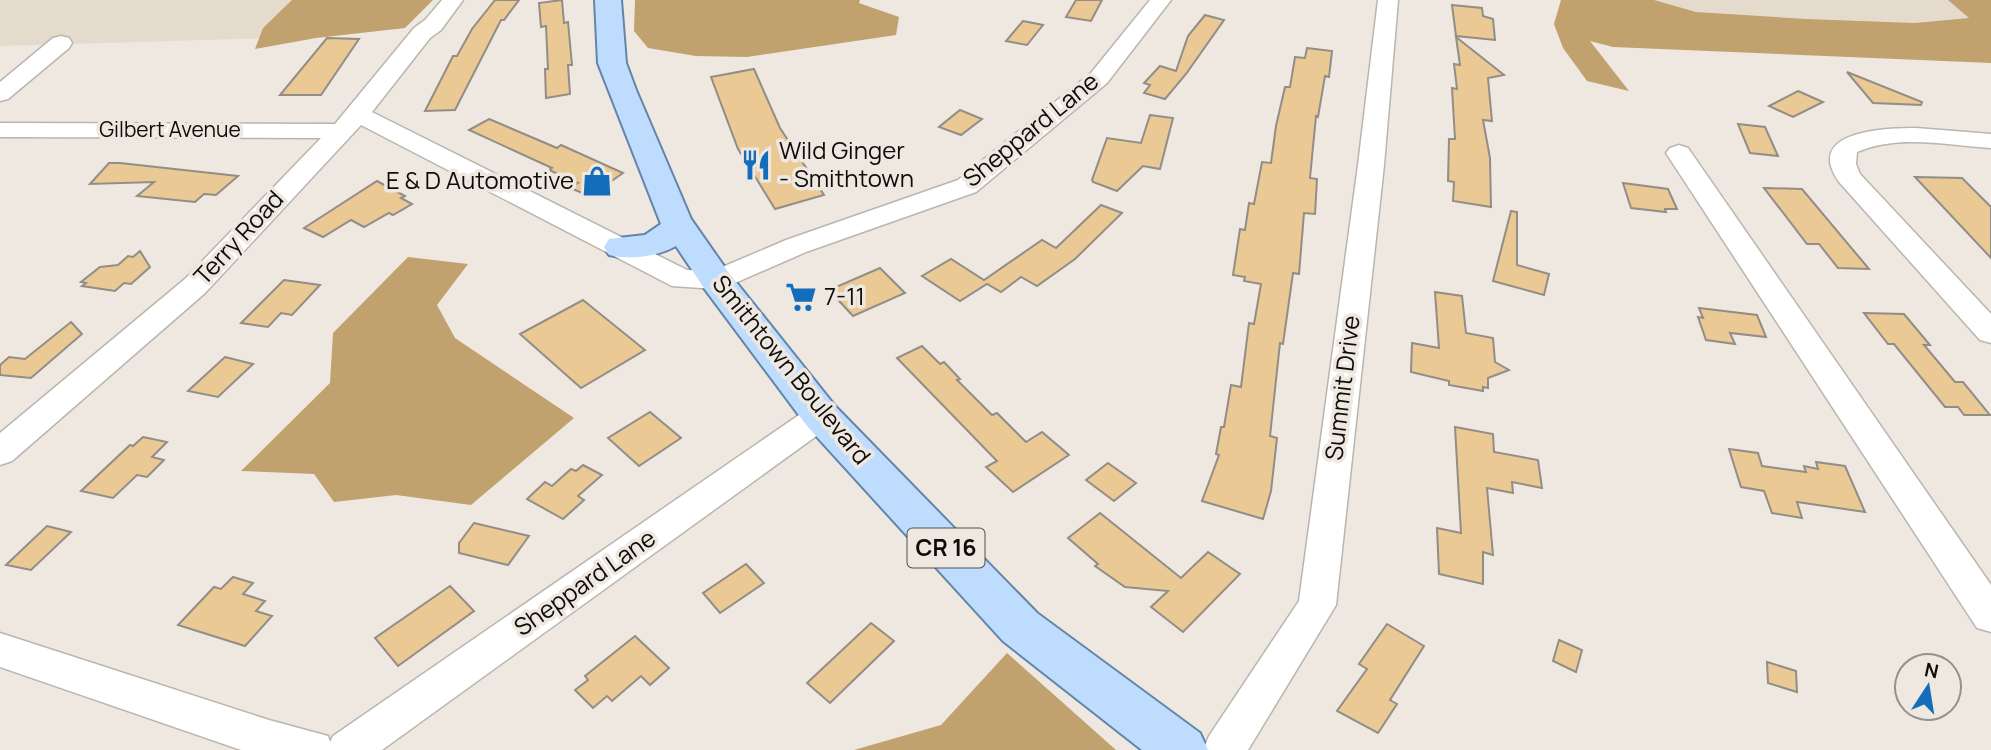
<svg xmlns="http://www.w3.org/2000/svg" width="1991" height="750" font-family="Manrope,sans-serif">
	<rect width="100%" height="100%" fill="#eee8e1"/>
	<g fill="#e5dbcd">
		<path d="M0 0H310L269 38 0 46Z"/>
		<path d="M1599 0H1991V56Z"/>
	</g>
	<g fill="#c1a16e">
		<path d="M292 0H433L405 28 316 38 255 49 263 28Z"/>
		<path d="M635 0H860L859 3 899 17 896 35 747 57 696 56 648 48 634 31Z"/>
		<path d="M1561 0H1654L1696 12 1806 19 1915 23 1969 18 1948 0H1991V63L1613 47 1590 41 1629 91 1587 81 1563 48 1554 24Z"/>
		<path d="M408 257 468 264 437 305 455 338 574 418 471 505 396 495 334 502 314 474 241 471 330 383 333 333Z"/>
		<path d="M1007 653 1116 750H854L941 725Z"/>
	</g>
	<g fill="#eac994" stroke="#928d86" stroke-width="2">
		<path d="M495 0H519L504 20H501L455 110 425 111 453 56H457L472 29Z"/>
		<path d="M562 0 564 23 568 22 572 65H568L570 94 546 98 545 69H548L546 26 541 27 539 3Z"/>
		<path d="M1076 0H1102L1091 21 1066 17Z"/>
		<path d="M1452 5 1482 8 1483 16 1493 19 1495 40 1456 36Z"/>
		<path d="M1205 15 1224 20 1186 74 1165 99 1144 93 1150 85 1144 83 1160 66 1176 71 1188 36Z"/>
		<path d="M1023 21 1043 25 1027 45 1006 41Z"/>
		<path d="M1456 37 1504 75 1488 78 1492 121 1483 120 1490 158 1491 207 1453 201 1454 182 1448 181 1449 139H1455L1452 88 1457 89 1454 64 1460 65Z"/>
		<path d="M327 38 359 39 321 95H280Z"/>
		<path d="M1307 48 1332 51 1329 77 1325 76 1318 117 1316 116 1310 178 1317 179 1315 214 1304 213 1299 274 1293 273 1283 344 1280 343 1270 436 1277 438 1271 491 1263 519 1202 501 1219 455 1216 454 1221 427H1224L1231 385 1241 387 1249 323 1254 324 1261 284 1244 281 1245 277 1233 275 1240 229 1245 230 1249 203 1254 204 1262 162 1271 163 1276 126 1285 87H1290L1295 57 1305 58Z"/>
		<path d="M754 69 780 128 824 195 775 209 738 149 711 77Z"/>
		<path d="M1847 72 1922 102 1921 105 1873 103Z"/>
		<path d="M1798 91 1823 102 1793 117 1769 106Z"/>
		<path d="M960 110 982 119 961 135 939 127Z"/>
		<path d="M1150 115 1173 118 1160 169 1143 166 1117 191 1093 182 1092 180 1107 138 1141 143Z"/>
		<path d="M489 119 557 148 561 145 623 173 590 196 570 188 578 183 549 170 552 168 469 130Z"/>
		<path d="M1738 124 1765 127 1778 156 1750 153Z"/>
		<path d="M109 163H120L238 176 216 195 204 194 195 202 137 196 154 182 90 184Z"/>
		<path d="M1915 177 1962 178 1991 207V258Z"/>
		<path d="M377 181 405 196 401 198 412 204 393 215 389 213 364 227 351 220 323 237 304 228Z"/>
		<path d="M1623 183 1668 189 1677 209H1665L1666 212 1631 208Z"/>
		<path d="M1764 188 1802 189 1869 269 1838 268 1819 244H1807Z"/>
		<path d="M1101 205 1122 213 1075 259 1037 286 1021 277 1001 292 987 284 960 301 922 276 951 259 984 280 1042 240 1056 248Z"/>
		<path d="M1511 211 1517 212V265L1549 274 1544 295 1493 281Z"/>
		<path d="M140 251 150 267 131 284 124 283 115 291 82 286 86 283 81 282 100 267 118 265 128 256 133 257Z"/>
		<path d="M880 268 905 293 853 316 829 290Z"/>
		<path d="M284 280 320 285 292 315 281 313 268 327 241 323Z"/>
		<path d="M1435 292 1462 296 1466 333 1493 338 1495 362 1509 370 1488 378V388L1483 387V391L1449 385V381L1411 372 1412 343 1439 348Z"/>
		<path d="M583 300 645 350 581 388 520 334Z"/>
		<path d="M1699 308 1757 315 1766 337 1730 333 1735 344 1706 340 1698 317 1703 318Z"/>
		<path d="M1864 313 1904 314 1930 345H1924L1955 382H1963L1990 415H1964L1958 407H1945L1894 344H1888Z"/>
		<path d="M71 322 82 334 31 378 0 375V365L9 357 25 359Z"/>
		<path d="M922 346 940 364 944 362 960 379 957 380 992 415 997 413 1026 442 1042 432 1069 455 1013 492 986 467 997 461 897 358Z"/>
		<path d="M225 357 253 364 218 397 188 391Z"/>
		<path d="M650 412 681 438 639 466 608 438Z"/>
		<path d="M1455 427 1493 434 1494 452 1538 460 1542 488 1512 482 1513 493 1487 488 1493 555 1483 552V584L1439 574 1437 528 1461 533Z"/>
		<path d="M143 437 167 442 152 457 164 460 147 477 137 475 113 498 81 491 130 445 133 446Z"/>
		<path d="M1729 449 1758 453 1762 466 1806 472 1804 466 1818 469 1816 462 1845 466 1865 512 1797 502 1802 518 1772 513 1764 491 1741 487Z"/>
		<path d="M1108 463 1136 483 1114 501 1086 480Z"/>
		<path d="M583 465 602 475 578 496 584 500 563 519 527 499 545 482 552 486 571 469 576 471Z"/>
		<path d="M1100 513 1181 578 1208 552 1240 574 1183 632 1151 607 1168 591 1125 587 1095 566 1098 564 1068 538Z"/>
		<path d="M474 523 529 536 508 565 459 553V543Z"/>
		<path d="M47 526 71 532 31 570 6 565Z"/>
		<path d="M746 564 764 583 720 613 703 593Z"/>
		<path d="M233 577 253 583 243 594 265 601 256 611 272 616 245 646 178 625 214 587 221 589Z"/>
		<path d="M450 586 474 611 398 666 375 638Z"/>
		<path d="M871 623 894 641 830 703 807 683Z"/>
		<path d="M1387 624 1424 646 1390 700 1397 704 1378 733 1337 711 1367 669 1359 664Z"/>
		<path d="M635 636 669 668 650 685 641 676 612 701 607 696 593 708 575 690 588 680 585 676Z"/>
		<path d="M1559 640 1582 650 1576 672 1553 661Z"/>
		<path d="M1767 662 1796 671 1797 692 1768 683Z"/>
	</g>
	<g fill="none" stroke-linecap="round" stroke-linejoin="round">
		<g stroke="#bab5ae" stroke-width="3">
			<g id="minor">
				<path d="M442 0H463L441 30 430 38 372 112 687 270 713 271 786 240 958 180 1091 73 1150 0H1171L1107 83 976 192 806 252 726 287 716 289 672 286 361 125 205 293 12 461 0 465V433L185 279 321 138 0 137V123L335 124 414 28 425 20Z"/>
				<path d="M1378 0H1398L1384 165 1336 605 1248 750H1203L1209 736 1299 601 1358 165Z"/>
				<path d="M61 36 69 38 72 43 69 48 8 99 0 101V82L53 38Z"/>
				<path d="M1916 128 1991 134V148C1948 145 1898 134 1857 152L1856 164 1860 174 1991 314V343L1980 340 1839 182C1803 131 1884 128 1916 128Z"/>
				<path d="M1679 145 1688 148 1991 585V632L1977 628 1666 153 1670 148Z"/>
				<path d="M821 404 833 408 837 416 833 424 382 750H241L0 667V633L269 720 328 736 330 742 333 736 809 408Z"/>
			</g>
		</g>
		<g stroke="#6485a8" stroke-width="4">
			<path id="major" d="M595 0H621L626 63 636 90 691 219 728 272 835 406 1037 613 1200 733 1208 750H1142L1003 641 807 426 704 288 676 246C656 257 630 260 609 255L604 247 609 239 645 235 661 224 598 63Z"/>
		</g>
		<use href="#minor" fill="#fff" fill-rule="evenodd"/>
		<use href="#major" fill="#beddfe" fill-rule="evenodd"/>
	</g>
	<defs>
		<g id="restaurant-bare" transform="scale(2.415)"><path d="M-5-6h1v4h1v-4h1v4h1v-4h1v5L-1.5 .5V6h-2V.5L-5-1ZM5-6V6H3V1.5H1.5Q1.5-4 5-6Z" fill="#136dba" stroke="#eee8e1" stroke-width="2.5" paint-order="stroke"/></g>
		<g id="shop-bare" transform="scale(2.415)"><path d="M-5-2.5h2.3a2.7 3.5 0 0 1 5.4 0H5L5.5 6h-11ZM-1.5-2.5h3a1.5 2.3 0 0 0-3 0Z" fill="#136dba" stroke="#eee8e1" stroke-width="2.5" paint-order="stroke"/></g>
		<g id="supermarket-bare" transform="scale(2.415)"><path d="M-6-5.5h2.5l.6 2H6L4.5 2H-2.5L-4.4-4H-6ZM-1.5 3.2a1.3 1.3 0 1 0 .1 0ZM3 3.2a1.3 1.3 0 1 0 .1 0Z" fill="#136dba" stroke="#eee8e1" stroke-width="2.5" paint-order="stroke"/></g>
	</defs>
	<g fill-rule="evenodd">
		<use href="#restaurant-bare" x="756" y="165"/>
		<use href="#shop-bare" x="597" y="181"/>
		<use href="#supermarket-bare" x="801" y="297"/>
	</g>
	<g text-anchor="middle" stroke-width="7" stroke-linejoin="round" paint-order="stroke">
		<g font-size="21" fill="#0e0c09" stroke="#eee8e1">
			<text x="170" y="137">Gilbert Avenue</text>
		</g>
		<rect fill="#eee8e1" stroke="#514e4a" stroke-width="2" x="907.5" y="528.5" width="77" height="39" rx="5"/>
		<g font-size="23" font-weight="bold" fill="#0e0c09">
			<text x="946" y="556">CR 16</text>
		</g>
		<g font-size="24" fill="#0e0c09" stroke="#eee8e1">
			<text transform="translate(1031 130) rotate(-39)" y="8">Sheppard Lane</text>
			<text transform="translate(239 238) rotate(-47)" y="8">Terry Road</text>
			<text transform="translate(791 370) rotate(51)" y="8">Smithtown Boulevard</text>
			<text transform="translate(1343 388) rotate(-83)" y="8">Summit Drive</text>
			<text transform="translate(585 583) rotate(-35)" y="8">Sheppard Lane</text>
		</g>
		<g font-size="24" fill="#0e0c09" stroke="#eee8e1" text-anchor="start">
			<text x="779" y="159">Wild Ginger<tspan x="779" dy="28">- Smithtown</tspan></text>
			<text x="574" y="189" text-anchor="end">E &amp; D Automotive</text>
			<text x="824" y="305">7-11</text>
		</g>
	</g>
	<g transform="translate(1928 687) rotate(12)"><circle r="33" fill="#eee8e1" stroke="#94908b" stroke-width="2"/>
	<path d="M0-5L12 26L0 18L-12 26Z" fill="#136dba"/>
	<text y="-10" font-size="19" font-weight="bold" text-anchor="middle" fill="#0e0c09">N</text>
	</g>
</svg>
